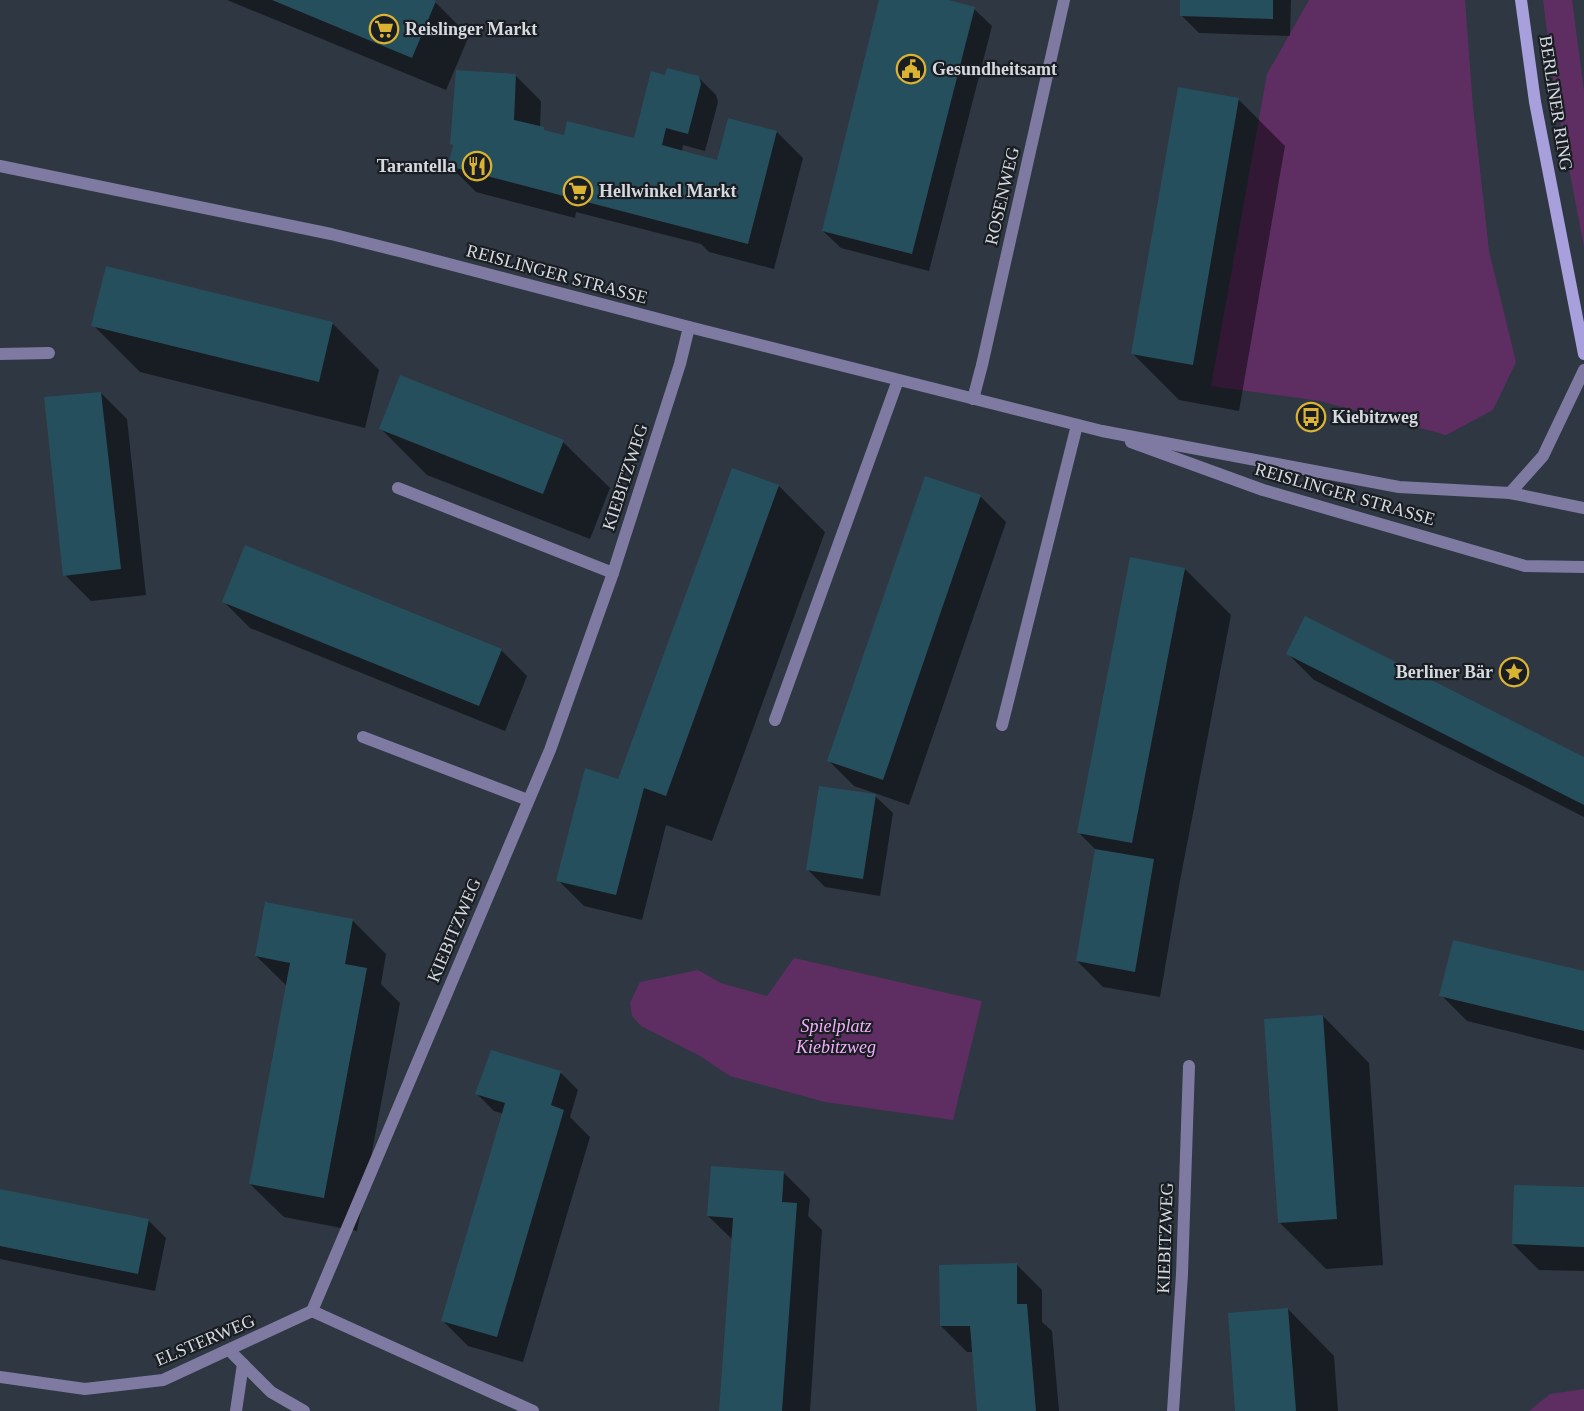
<svg xmlns="http://www.w3.org/2000/svg" width="1584" height="1411" font-family="Georgia,serif">
	<rect width="100%" height="100%" fill="#2e3742"/>
	<g fill="#5e2e63">
		<path d="M1309 0H1465L1473 107 1489 251 1516 362 1493 410 1446 435 1320 401 1211 386 1267 74Z"/>
		<path d="M1543 0H1572L1584 91V247L1556 100Z"/>
		<path d="M794 958 982 1001 953 1120 825 1102 730 1076 700 1056 641 1026 632 1016 630 1003 640 982 698 970 721 983 767 996Z"/>
		<path d="M1584 1389V1411H1529L1550 1394Z"/>
	</g>
	<g fill="#0007">
		<path d="M227 0H430L435 2 469 36 446 90Z"/>
		<path d="M881 0H943L974 9 992 26 929 271 841 248 823 231Z"/>
		<path d="M1182 0H1291L1290 36 1199 33 1181 15Z"/>
		<path d="M515 75 541 101 540 128 547 132 565 137 635 140 666 77H698L716 95 718 102 705 151 683 145 682 152 718 162 777 132 803 158 774 269 709 252 701 244 576 212 575 218 476 192 450 166 455 147 452 144Z"/>
		<path d="M1238 99 1285 146 1239 411 1179 400 1133 354Z"/>
		<path d="M333 324 379 370 365 428 140 372 93 325Z"/>
		<path d="M401 377 563 442 610 488 590 539 427 475 381 429Z"/>
		<path d="M101 393 127 419 146 595 91 601 65 575Z"/>
		<path d="M779 486 825 532 712 841 666 825 642 920 584 906 558 880 625 783Z"/>
		<path d="M980 496 1006 522 909 805 854 786 828 760Z"/>
		<path d="M1185 569 1231 615 1179 886 1160 997 1103 987 1077 961 1096 850 1078 832Z"/>
		<path d="M224 602 501 650 527 676 505 731 250 628Z"/>
		<path d="M1288 654 1584 759V817L1314 680Z"/>
		<path d="M875 796 893 813 880 896 825 887 808 870Z"/>
		<path d="M352 920 386 954 381 984 400 1003 357 1231 284 1217 250 1184 287 986 256 956Z"/>
		<path d="M1584 973V1050L1467 1021 1441 995Z"/>
		<path d="M1323 1016 1369 1063 1383 1265 1326 1269 1279 1222Z"/>
		<path d="M560 1072 578 1090 570 1117 590 1137 523 1362 468 1346 442 1320 504 1114 494 1111 477 1094Z"/>
		<path d="M784 1173 810 1199 808 1216 822 1230 810 1411H720L733 1240 708 1216Z"/>
		<path d="M1584 1189V1271L1539 1270 1513 1244Z"/>
		<path d="M0 1190 148 1220 166 1238 155 1291 0 1259Z"/>
		<path d="M1016 1264 1042 1290V1322L1052 1331 1059 1411H979L973 1352H967L941 1326Z"/>
		<path d="M1288 1309 1334 1356 1338 1411H1236Z"/>
	</g>
	<g fill="#264f5d">
		<path d="M272 0H434L436 1 412 58Z"/>
		<path d="M879 0H949L975 7 912 254 822 231Z"/>
		<path d="M1180 0H1273V19L1180 16Z"/>
		<path d="M667 68 699 76 701 84 688 134 666 128 662 145 717 160 728 118 777 131 748 244 448 166 453 145 450 144 456 70 516 74 514 120 544 127V130L564 135 567 121 634 138 651 71 665 75Z"/>
		<path d="M1178 87 1239 98 1193 365 1131 354Z"/>
		<path d="M106 266 333 322 319 382 91 326Z"/>
		<path d="M400 375 564 440 543 494 379 429Z"/>
		<path d="M101 392 121 569 63 576 44 397Z"/>
		<path d="M732 468 779 485 666 796 644 788 616 895 556 881 585 768 618 779Z"/>
		<path d="M925 476 981 495 883 780 827 761Z"/>
		<path d="M245 545 502 649 479 706 222 602Z"/>
		<path d="M1130 557 1185 568 1132 843 1077 833Z"/>
		<path d="M1305 616 1584 757V805L1286 654Z"/>
		<path d="M819 786 876 794 863 879 806 870Z"/>
		<path d="M1095 849 1154 859 1135 972 1076 961Z"/>
		<path d="M265 902 353 919 345 964 367 968 324 1198 249 1184 290 963 255 956Z"/>
		<path d="M1453 940 1584 971V1031L1439 996Z"/>
		<path d="M1323 1015 1337 1219 1278 1223 1264 1019Z"/>
		<path d="M491 1050 561 1071 551 1105 564 1110 497 1337 441 1321 505 1103 475 1094Z"/>
		<path d="M711 1166 784 1171 782 1202 797 1203 782 1411H719L733 1218 707 1216Z"/>
		<path d="M1514 1185 1584 1187V1247L1512 1244Z"/>
		<path d="M0 1189 149 1219 138 1274 0 1246Z"/>
		<path d="M1017 1263V1304H1027L1036 1411H977L970 1326H940L939 1265Z"/>
		<path d="M1288 1308 1296 1411H1235L1228 1313Z"/>
	</g>
	<g fill="none" stroke-linecap="round" stroke-linejoin="round">
		<g stroke="#7f7aa1" stroke-width="12">
			<path d="M0 354 49 353"/>
			<path d="M398 488 613 573"/>
			<path d="M775 720 898 380"/>
			<path d="M1002 725 1077 425"/>
			<path d="M363 737 528 800"/>
			<path d="M229 1350 271 1392 304 1411"/>
			<path d="M236 1411 243 1364"/>
		</g>
		<g stroke="#7f7aa1" stroke-width="12">
			<path d="M973 399 982 365 1064 0"/>
			<path d="M312 1311 550 750 613 573 680 364 689 327"/>
			<path d="M312 1311 533 1411"/>
			<path d="M0 1377 85 1389 163 1380 312 1311"/>
			<path d="M1173 1411 1182 1274 1189 1066"/>
		</g>
		<g stroke="#7f7aa1" stroke-width="12">
			<path d="M0 166 331 234 403 252 689 327 1102 431 1399 487 1510 493 1584 508"/>
			<path d="M1131 442 1263 490 1525 566 1584 567"/>
			<path d="M1510 493 1543 456 1584 370"/>
		</g>
		<path stroke="#a8a0dd" stroke-width="12" d="M1521 0 1535 102 1584 354"/>
	</g>
	<defs>
		<g id="supermarket-ring" transform="scale(1.5)"><circle r="9.5" fill="#1a1e23" stroke="#dab333" stroke-width="1.5"/><path d="M-6-5.5h2.5l.6 2H6L4.5 2H-2.5L-4.4-4H-6ZM-1.5 3.2a1.3 1.3 0 1 0 .1 0ZM3 3.2a1.3 1.3 0 1 0 .1 0Z" fill="#dab333"/></g>
		<g id="civic-ring" transform="scale(1.5)"><circle r="9.5" fill="#1a1e23" stroke="#dab333" stroke-width="1.5"/><path d="M-.6-6.5H3V-4.5H.6V-3L4-1V1h2V6H-6V1h2V-1L-.6-3ZM-1.2 2.5V6h2.4V2.5Z" fill="#dab333"/></g>
		<g id="restaurant-ring" transform="scale(1.5)"><circle r="9.5" fill="#1a1e23" stroke="#dab333" stroke-width="1.5"/><path d="M-5-6h1v4h1v-4h1v4h1v-4h1v5L-1.5 .5V6h-2V.5L-5-1ZM5-6V6H3V1.5H1.5Q1.5-4 5-6Z" fill="#dab333"/></g>
		<g id="bus-ring" transform="scale(1.5)"><circle r="9.5" fill="#1a1e23" stroke="#dab333" stroke-width="1.5"/><path d="M-5-6H5V4H4V6H2V4H-2V6H-4V4H-5ZM-3.5-4V0h7V-4ZM-3.5 1.2v1.5H-2V1.2ZM2 1.2v1.5H3.5V1.2Z" fill="#dab333"/></g>
		<g id="sight-ring" transform="scale(1.5)"><circle r="9.5" fill="#1a1e23" stroke="#dab333" stroke-width="1.5"/><path d="M0-6L1.8-2.2L6-1.7L2.9 1.2L3.7 5.4L0 3.3L-3.7 5.4L-2.9 1.2L-6-1.7L-1.8-2.2Z" fill="#dab333"/></g>
	</defs>
	<g fill-rule="evenodd">
		<use href="#supermarket-ring" x="384" y="29"/>
		<use href="#civic-ring" x="911" y="69"/>
		<use href="#restaurant-ring" x="477" y="166"/>
		<use href="#supermarket-ring" x="578" y="191"/>
		<use href="#bus-ring" x="1311" y="417"/>
		<use href="#sight-ring" x="1514" y="672"/>
	</g>
	<g text-anchor="middle" stroke-width="4.5" stroke-linejoin="round" paint-order="stroke">
		<g font-size="18" font-weight="bold" fill="#d5dae1" stroke="#1a1e23" text-anchor="start">
			<text x="405" y="35">Reislinger Markt</text>
			<text x="932" y="75">Gesundheitsamt</text>
			<text x="456" y="172" text-anchor="end">Tarantella</text>
			<text x="599" y="197">Hellwinkel Markt</text>
			<text x="1332" y="423">Kiebitzweg</text>
			<text x="1493" y="678" text-anchor="end">Berliner Bär</text>
		</g>
		<g font-size="18" fill="#d5dae1" stroke="#1a1e23">
			<text transform="translate(1556 103) rotate(81)" y="6">BERLINER RING</text>
			<text transform="translate(1002 196) rotate(-77)" y="6">ROSENWEG</text>
			<text transform="translate(557 274) rotate(15)" y="6">REISLINGER STRASSE</text>
			<text transform="translate(625 477) rotate(-72)" y="6">KIEBITZWEG</text>
			<text transform="translate(1345 494) rotate(16)" y="6">REISLINGER STRASSE</text>
			<text transform="translate(454 930) rotate(-67)" y="6">KIEBITZWEG</text>
			<text transform="translate(1165 1238) rotate(-88)" y="6">KIEBITZWEG</text>
			<text transform="translate(205 1340) rotate(-23)" y="6">ELSTERWEG</text>
		</g>
		<g font-size="18" font-style="italic" fill="#f4affc" stroke="#1a1e23">
			<text x="836" y="1032">Spielplatz<tspan x="836" dy="21">Kiebitzweg</tspan></text>
		</g>
	</g>
</svg>
